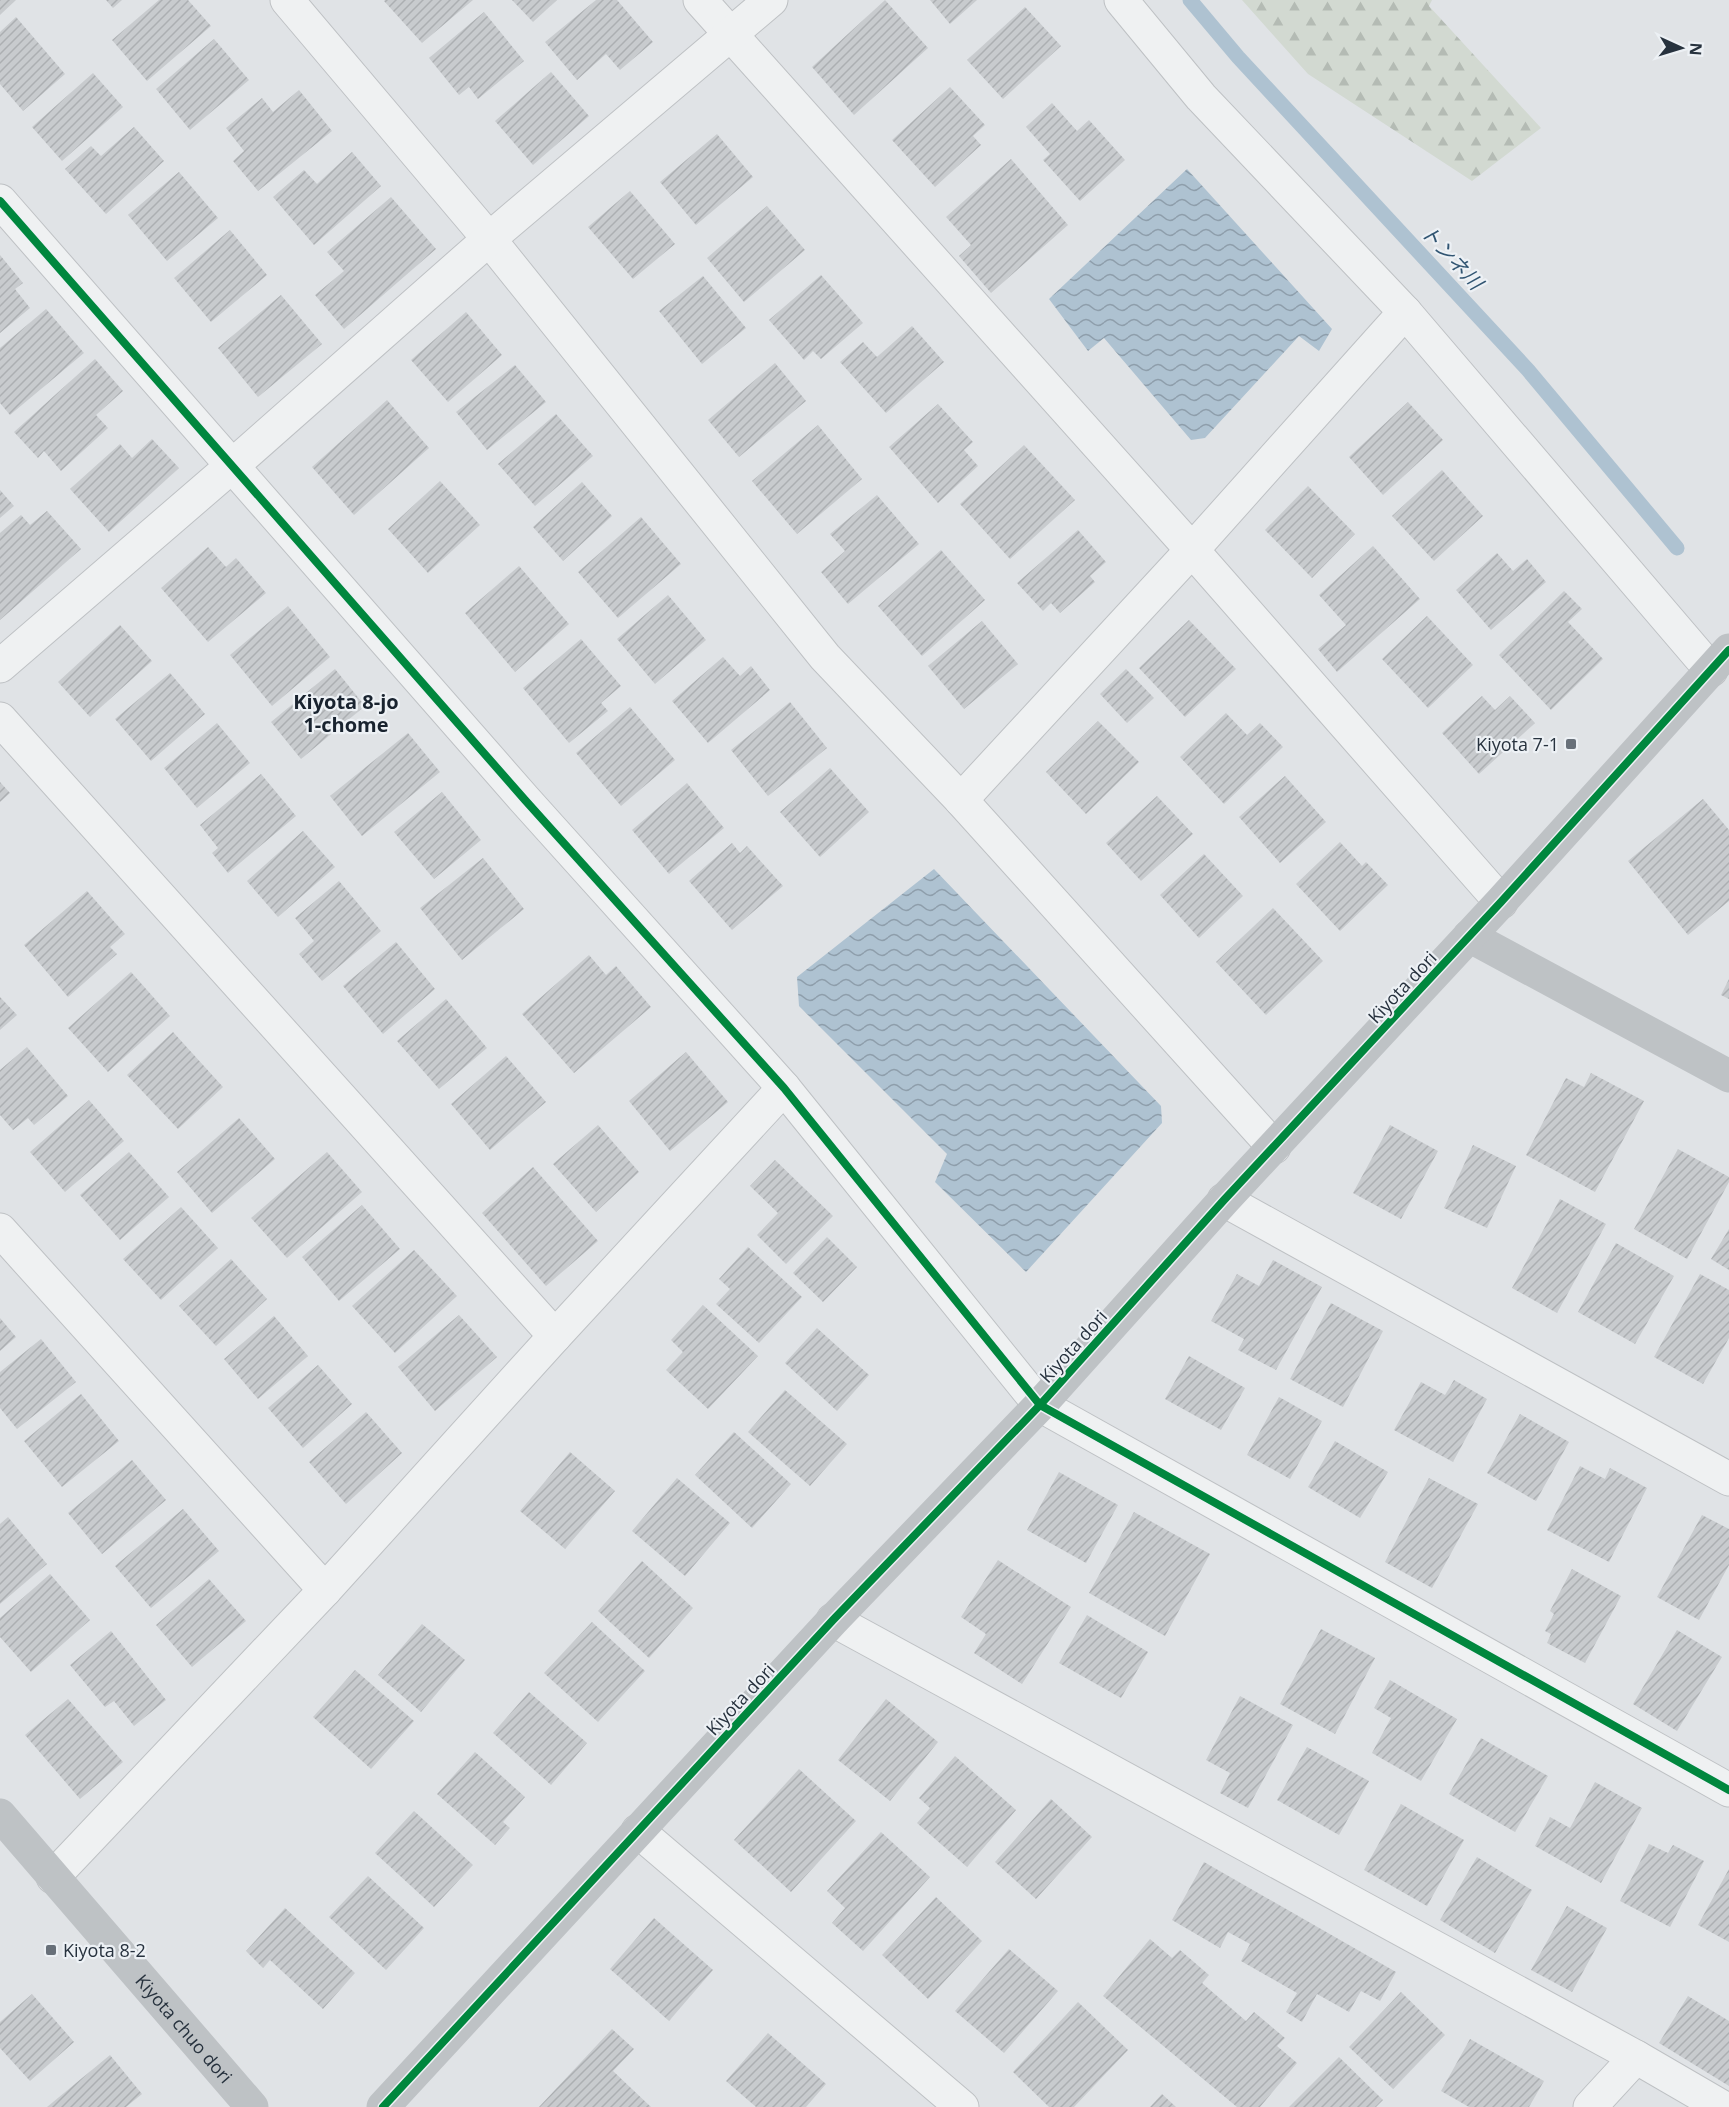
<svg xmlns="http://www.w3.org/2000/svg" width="1729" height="2107" font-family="'Open Sans','Noto Sans JP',sans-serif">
<defs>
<pattern id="forest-firs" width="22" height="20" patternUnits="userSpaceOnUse" patternTransform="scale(1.5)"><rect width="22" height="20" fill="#d2d9d1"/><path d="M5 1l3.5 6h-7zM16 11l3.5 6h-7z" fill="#b4bbb4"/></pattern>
<pattern id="water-waves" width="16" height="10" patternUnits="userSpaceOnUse" patternTransform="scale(1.5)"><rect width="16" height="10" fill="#aec2d1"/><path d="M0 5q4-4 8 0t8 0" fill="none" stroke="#8e9eab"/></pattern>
<pattern id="building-hatch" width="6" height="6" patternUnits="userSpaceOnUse" patternTransform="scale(1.5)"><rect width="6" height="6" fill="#c8cbce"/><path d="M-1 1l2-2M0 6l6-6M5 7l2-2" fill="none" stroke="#acafb2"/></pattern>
</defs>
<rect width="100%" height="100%" fill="#e0e3e6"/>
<polygon fill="url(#forest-firs)" points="1242,0 1432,0 1429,6 1541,128 1472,181 1308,74"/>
<g fill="url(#water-waves)">
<polygon points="1187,169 1332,329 1319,351 1299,336 1205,438 1191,440 1104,338 1088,351 1049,299"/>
<polygon points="934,869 1161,1106 1162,1123 1026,1272 935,1182 947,1154 799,1006 797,977"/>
</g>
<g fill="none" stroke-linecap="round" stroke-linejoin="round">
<polyline stroke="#aec2d1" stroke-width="15" points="1190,0 1238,57 1528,370 1677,548"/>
</g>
<g fill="url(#building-hatch)">
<polygon points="0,0 16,0 0,15"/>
<polygon points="106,0 122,0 113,8"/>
<polygon points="159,0 188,0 211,26 147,81 112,40"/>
<polygon points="385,0 473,0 422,43 384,1"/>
<polygon points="512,0 557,0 533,22"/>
<polygon points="596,0 617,0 653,42 620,70 606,54 577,80 545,42"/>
<polygon points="885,0 928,48 854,115 812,67"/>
<polygon points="930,0 977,0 950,24"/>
<polygon points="1025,7 1061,46 1003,99 967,60"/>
<polygon points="484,12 524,61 478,99 469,87 459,95 429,58"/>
<polygon points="16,17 65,74 23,111 0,84 0,32"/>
<polygon points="214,39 249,80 190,130 156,89"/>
<polygon points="551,72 589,116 533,165 495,121"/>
<polygon points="93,73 123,107 62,161 32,127"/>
<polygon points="950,87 985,125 973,136 981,145 935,187 892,140"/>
<polygon points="299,90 332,131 258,191 233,161 244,151 226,128 262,98 273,112"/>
<polygon points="1052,103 1077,131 1089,120 1125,160 1080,201 1043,160 1050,154 1026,127"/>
<polygon points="134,127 164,161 106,214 65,169 91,146 101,156"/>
<polygon points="717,134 753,177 696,225 660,182"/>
<polygon points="352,152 381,186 314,245 273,197 304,170 317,184"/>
<polygon points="1011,159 1068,225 991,293 959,256 971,245 946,217"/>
<polygon points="179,172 218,218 167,261 128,215"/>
<polygon points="630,191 675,244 633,279 588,227"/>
<polygon points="391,197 436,249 344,329 315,295 344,271 327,252"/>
<polygon points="767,206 805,250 744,302 707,258"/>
<polygon points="230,230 267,275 211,322 174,278"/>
<polygon points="0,255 23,283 15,289 30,308 0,333"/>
<polygon points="821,275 863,323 821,359 813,351 804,360 769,320"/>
<polygon points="703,276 746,328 702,364 659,311"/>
<polygon points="281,295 322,344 258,397 218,348"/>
<polygon points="46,309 84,353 10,415 0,403 0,348"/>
<polygon points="466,312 502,355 448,402 411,360"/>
<polygon points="912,326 944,362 886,413 840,362 863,342 877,357"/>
<polygon points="95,359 123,391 96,415 108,428 61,471 44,451 38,458 14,432"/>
<polygon points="775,363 806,401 739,457 708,420"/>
<polygon points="515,365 546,402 487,450 456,412"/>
<polygon points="387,400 429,448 354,515 312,467"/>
<polygon points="1408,402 1443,440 1383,495 1349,457"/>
<polygon points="938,404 973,442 964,450 978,466 938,503 889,447"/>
<polygon points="556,414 593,456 535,506 498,464"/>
<polygon points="818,425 862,479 797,534 752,481"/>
<polygon points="152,439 179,468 109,532 70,489 120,444 132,458"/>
<polygon points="1024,445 1075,500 1010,559 960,504"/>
<polygon points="1442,470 1483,516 1434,561 1392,516"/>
<polygon points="440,481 480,525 428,573 388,529"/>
<polygon points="582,482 612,516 563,561 533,527"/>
<polygon points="1308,486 1355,534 1312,578 1265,530"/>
<polygon points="0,490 14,506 0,518"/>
<polygon points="877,495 919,544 848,604 821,572 845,551 830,534"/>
<polygon points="47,511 81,549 0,620 0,533 21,515 30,525"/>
<polygon points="641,517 681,564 618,618 578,572"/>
<polygon points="1078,530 1106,562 1090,576 1095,582 1060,613 1051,603 1043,611 1017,583"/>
<polygon points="1373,546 1420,599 1337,672 1318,649 1346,625 1319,595"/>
<polygon points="208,547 226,567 236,558 266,593 208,642 161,588"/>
<polygon points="941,550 985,600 922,656 878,606"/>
<polygon points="1497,553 1513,571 1527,559 1546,582 1491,630 1456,590"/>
<polygon points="519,566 569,624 515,672 465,613"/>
<polygon points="1564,591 1582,609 1568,622 1603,659 1551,710 1499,655"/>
<polygon points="668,595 706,640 655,684 617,639"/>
<polygon points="288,606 330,657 272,706 230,655"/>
<polygon points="1427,616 1473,665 1428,708 1382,659"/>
<polygon points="1189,620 1236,669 1185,717 1139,668"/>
<polygon points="982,621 1018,664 964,709 928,666"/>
<polygon points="120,625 152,661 90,717 58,682"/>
<polygon points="581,639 621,686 601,703 608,711 569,743 523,688"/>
<polygon points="723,657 740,676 751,666 770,690 708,743 672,701"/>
<polygon points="335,669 365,706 301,759 271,722"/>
<polygon points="1126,669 1154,698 1127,723 1100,694"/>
<polygon points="170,673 205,714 151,761 115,719"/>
<polygon points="1482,696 1495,710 1510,696 1535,723 1479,774 1442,733"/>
<polygon points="790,702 827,748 768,796 731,750"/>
<polygon points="630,707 675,760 621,806 576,753"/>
<polygon points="1226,713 1247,735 1260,723 1283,747 1224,804 1180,757"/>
<polygon points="1098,721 1139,762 1086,814 1046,772"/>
<polygon points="217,723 250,763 197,808 164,768"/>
<polygon points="408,733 440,772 362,836 330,796"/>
<polygon points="830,768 869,812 820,857 780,812"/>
<polygon points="261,774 296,816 228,873 212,853 218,848 200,825"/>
<polygon points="1285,776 1326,822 1280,863 1239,817"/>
<polygon points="0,782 10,793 0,802"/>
<polygon points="687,783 724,828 669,874 632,830"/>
<polygon points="442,792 481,840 434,879 394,832"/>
<polygon points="1157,796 1193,834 1141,881 1106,843"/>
<polygon points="1703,799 1729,830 1729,901 1688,935 1628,861"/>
<polygon points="303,831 335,867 278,917 247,881"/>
<polygon points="1340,842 1362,866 1366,862 1388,885 1340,931 1296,884"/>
<polygon points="732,843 740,853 747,846 783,886 732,930 689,881"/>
<polygon points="1204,854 1243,896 1199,938 1160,895"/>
<polygon points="483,858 524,909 462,960 420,908"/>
<polygon points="339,881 381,931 322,981 299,954 314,941 295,918"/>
<polygon points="87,891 125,934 110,947 117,954 68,997 24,945"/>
<polygon points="1273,908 1323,961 1266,1015 1216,962"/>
<polygon points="396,942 435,989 383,1034 343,986"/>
<polygon points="589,955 606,975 616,966 651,1007 574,1073 522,1014"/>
<polygon points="131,972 170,1016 108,1072 68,1028"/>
<polygon points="1729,979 1729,999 1721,995"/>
<polygon points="0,997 17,1015 0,1030"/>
<polygon points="446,999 487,1048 439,1089 397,1041"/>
<polygon points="173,1032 223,1087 178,1129 127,1075"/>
<polygon points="27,1047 68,1096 34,1125 28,1118 13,1130 0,1115 0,1070"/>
<polygon points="686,1052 728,1102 670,1151 629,1101"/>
<polygon points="506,1056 546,1102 490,1150 451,1104"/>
<polygon points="1591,1073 1644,1101 1595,1192 1526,1155 1566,1078 1584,1087"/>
<polygon points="89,1100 124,1141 65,1192 30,1152"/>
<polygon points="239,1118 275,1159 212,1213 177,1172"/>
<polygon points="598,1125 639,1172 596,1212 553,1164"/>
<polygon points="1390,1125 1438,1151 1401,1219 1353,1193"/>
<polygon points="1473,1145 1516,1166 1487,1228 1444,1208"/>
<polygon points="1678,1149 1729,1177 1729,1182 1687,1259 1634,1229"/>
<polygon points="129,1152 169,1197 120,1240 80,1195"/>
<polygon points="327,1152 362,1192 287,1258 251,1218"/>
<polygon points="775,1160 833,1216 786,1264 757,1235 778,1213 750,1186"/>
<polygon points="533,1167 598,1241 546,1286 482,1213"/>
<polygon points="1560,1199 1606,1224 1557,1313 1512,1288"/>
<polygon points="362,1205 400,1249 339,1301 302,1257"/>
<polygon points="181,1207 218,1248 161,1300 123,1259"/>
<polygon points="1729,1229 1729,1270 1711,1259"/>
<polygon points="827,1237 857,1267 823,1302 793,1273"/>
<polygon points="1616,1243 1674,1276 1635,1344 1578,1312"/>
<polygon points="748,1247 802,1297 759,1343 716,1304 730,1289 719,1279"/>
<polygon points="414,1250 457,1296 395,1353 352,1306"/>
<polygon points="231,1259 267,1299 216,1346 179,1306"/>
<polygon points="1273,1260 1322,1287 1276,1370 1238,1350 1244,1339 1211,1321 1237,1274 1259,1286"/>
<polygon points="1700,1274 1729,1290 1729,1338 1703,1384 1654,1357"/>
<polygon points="1331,1303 1383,1331 1343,1407 1290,1379"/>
<polygon points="703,1305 758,1356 708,1409 666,1370 683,1352 671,1340"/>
<polygon points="459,1315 497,1357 435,1411 398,1367"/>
<polygon points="274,1316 308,1356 258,1399 224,1359"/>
<polygon points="0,1318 16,1337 0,1351"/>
<polygon points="817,1328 869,1375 837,1411 785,1363"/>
<polygon points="41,1339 76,1382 17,1429 0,1408 0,1372"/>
<polygon points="1189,1356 1245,1388 1221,1430 1165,1399"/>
<polygon points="318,1365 352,1404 303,1448 268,1408"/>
<polygon points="1454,1380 1487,1399 1453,1462 1394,1430 1421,1382 1445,1395"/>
<polygon points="785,1390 847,1444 810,1486 748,1432"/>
<polygon points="81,1394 119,1441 62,1487 24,1441"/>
<polygon points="1279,1397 1322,1421 1290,1479 1247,1455"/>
<polygon points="366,1412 402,1453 346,1504 309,1462"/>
<polygon points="1520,1414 1569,1442 1536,1501 1487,1473"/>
<polygon points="734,1432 791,1484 752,1528 695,1475"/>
<polygon points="1335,1441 1388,1472 1360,1518 1308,1487"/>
<polygon points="570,1452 615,1491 565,1549 520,1511"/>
<polygon points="132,1460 166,1500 102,1554 68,1513"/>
<polygon points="1580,1466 1605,1479 1610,1468 1647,1488 1609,1562 1547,1530"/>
<polygon points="1059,1472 1118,1505 1086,1563 1027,1530"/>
<polygon points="677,1478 730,1523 685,1576 632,1531"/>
<polygon points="1429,1478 1478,1504 1432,1588 1385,1562"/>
<polygon points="183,1509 219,1551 151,1608 115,1566"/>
<polygon points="1134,1512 1210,1554 1165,1636 1089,1593"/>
<polygon points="1702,1515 1729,1529 1729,1565 1699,1620 1657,1597"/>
<polygon points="8,1517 47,1564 0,1604 0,1524"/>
<polygon points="998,1560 1071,1607 1022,1684 974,1653 986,1634 961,1617"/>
<polygon points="642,1561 693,1608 649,1658 598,1611"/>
<polygon points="1572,1569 1621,1596 1585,1663 1547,1643 1551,1634 1545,1631 1554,1614 1550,1611"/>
<polygon points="50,1574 90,1620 31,1672 0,1637 0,1618"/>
<polygon points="209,1579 246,1621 192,1667 156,1625"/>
<polygon points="1087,1615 1148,1652 1121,1698 1059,1663"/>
<polygon points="592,1622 645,1671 598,1722 544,1673"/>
<polygon points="422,1624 465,1660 421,1712 378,1675"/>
<polygon points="1321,1629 1375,1658 1335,1734 1280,1704"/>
<polygon points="1677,1630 1722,1657 1677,1731 1633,1704"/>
<polygon points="111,1631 166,1700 134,1726 114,1701 105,1707 70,1665"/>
<polygon points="355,1670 414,1721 371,1769 313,1717"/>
<polygon points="1390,1680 1457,1719 1421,1781 1372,1753 1391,1718 1374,1708"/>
<polygon points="529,1692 587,1743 551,1785 493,1733"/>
<polygon points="1240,1696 1293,1725 1248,1808 1220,1793 1230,1773 1206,1760"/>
<polygon points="68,1699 123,1762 80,1799 25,1735"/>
<polygon points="886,1699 938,1742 890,1801 838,1760"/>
<polygon points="1481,1738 1548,1776 1515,1832 1449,1794"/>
<polygon points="1307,1747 1369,1781 1339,1835 1277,1800"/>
<polygon points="475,1752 525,1797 503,1822 510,1828 495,1845 437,1794"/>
<polygon points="955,1756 1016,1810 967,1867 917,1823 930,1808 919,1798"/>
<polygon points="799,1769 856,1821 791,1892 734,1840"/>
<polygon points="1595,1782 1642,1808 1601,1883 1535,1846 1550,1817 1570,1828"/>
<polygon points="1051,1799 1092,1837 1036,1899 995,1862"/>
<polygon points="1401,1804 1464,1840 1427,1906 1364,1870"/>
<polygon points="414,1811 473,1865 434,1907 375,1853"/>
<polygon points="881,1832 930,1877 863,1951 832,1923 845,1908 827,1891"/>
<polygon points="1649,1844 1668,1853 1673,1845 1704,1861 1670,1927 1620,1901"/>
<polygon points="1477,1857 1532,1890 1495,1953 1440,1920"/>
<polygon points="1204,1862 1396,1972 1380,2001 1361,1991 1349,2012 1317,1994 1302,2022 1286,2012 1297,1993 1241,1961 1250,1944 1228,1932 1220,1948 1172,1920"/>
<polygon points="1729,1869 1729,1942 1698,1925"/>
<polygon points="368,1876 424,1928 386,1970 329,1917"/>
<polygon points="936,1897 982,1941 928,1999 882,1955"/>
<polygon points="1567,1906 1607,1928 1572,1992 1531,1970"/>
<polygon points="285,1908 355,1973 323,2009 270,1960 263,1968 246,1951"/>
<polygon points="654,1918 713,1970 669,2021 610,1969"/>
<polygon points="1150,1939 1172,1958 1180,1950 1209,1975 1202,1983 1246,2021 1254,2012 1285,2038 1277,2046 1297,2063 1260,2107 1237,2107 1103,1996"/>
<polygon points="1009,1949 1058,1991 1004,2053 955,2011"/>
<polygon points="1401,1992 1445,2035 1393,2089 1349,2047"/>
<polygon points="32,1994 74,2042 30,2081 0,2048 0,2022"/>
<polygon points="1688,1996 1729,2021 1729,2086 1659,2043"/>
<polygon points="1078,2002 1128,2050 1074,2107 1049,2107 1013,2072"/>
<polygon points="612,2029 634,2049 613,2071 651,2107 539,2107"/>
<polygon points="768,2033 826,2084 806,2107 756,2107 726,2081"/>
<polygon points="1470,2039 1544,2081 1529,2107 1469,2107 1441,2091"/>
<polygon points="110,2055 142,2094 126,2107 47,2107"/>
<polygon points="1339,2057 1383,2100 1376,2107 1289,2107"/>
<polygon points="1162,2094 1176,2107 1150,2107"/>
</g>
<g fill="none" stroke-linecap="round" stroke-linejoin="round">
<defs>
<g id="street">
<polyline points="287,0 489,239 825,657 961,800 1274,1147"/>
<polyline points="700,0 1192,550 1501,902"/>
<polyline points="1121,0 1201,97 1405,312 1711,670"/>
<polyline points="0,201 525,800 784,1088 1040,1405 1729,1790"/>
<polyline points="0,666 232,466 489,239 771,0"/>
<polyline points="0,719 555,1336"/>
<polyline points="961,800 1192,550 1405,312"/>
<polyline points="1224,1200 1729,1479"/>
<polyline points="0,1230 325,1590"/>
<polyline points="833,1620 1636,2057 1722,2107"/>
<polyline points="638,1831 962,2107"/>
<polyline points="53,1877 325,1590 555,1336 784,1088"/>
<polyline points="1590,2107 1636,2057"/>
</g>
</defs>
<use href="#street" stroke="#bec1c4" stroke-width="35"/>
<use href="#street" stroke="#eff1f2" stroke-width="33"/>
<g stroke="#bec2c5" stroke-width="33">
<polyline points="1469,936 1729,1076"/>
<path id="s1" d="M0 1815 252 2107"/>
<polyline points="383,2107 833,1620 1040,1405 1224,1200 1501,902 1729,650"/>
</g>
<defs>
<g id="cycleway">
<polyline points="0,201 525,800 784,1088 1040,1405 1729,1790"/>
<polyline points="383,2107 833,1620 1040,1405 1224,1200 1501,902 1729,650"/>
</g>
</defs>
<use href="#cycleway" stroke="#edf1f5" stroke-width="11"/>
<use href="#cycleway" stroke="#00873e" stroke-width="8"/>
</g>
<g fill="#687079" stroke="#edf1f5" stroke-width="2">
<rect x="1565" y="738" width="12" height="12" rx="3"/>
<rect x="45" y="1944" width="12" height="12" rx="3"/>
</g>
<g text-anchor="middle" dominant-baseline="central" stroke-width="4.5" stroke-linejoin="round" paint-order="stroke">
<g font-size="18" fill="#27323e" stroke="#edf1f5" text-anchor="end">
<text x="1559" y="744">Kiyota 7-1</text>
<text x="63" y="1950" text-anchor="start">Kiyota 8-2</text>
</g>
<g font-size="18" fill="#27323e" stroke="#edf1f5">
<text transform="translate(1402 987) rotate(-47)">Kiyota dori</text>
<text transform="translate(1073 1346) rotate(-48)">Kiyota dori</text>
<text transform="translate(740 1699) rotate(-47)">Kiyota dori</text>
<text stroke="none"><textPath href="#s1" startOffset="282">Kiyota chuo dori</textPath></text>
</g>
<g font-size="20" font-style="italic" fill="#315572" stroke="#edf1f5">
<text transform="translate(1452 257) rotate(47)">トンネ川</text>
</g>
<g font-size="20" font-weight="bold" fill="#19232f" stroke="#edf1f5">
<text x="346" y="701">Kiyota 8-jo<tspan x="346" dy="23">1-chome</tspan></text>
</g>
</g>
<g transform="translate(1681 48) rotate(94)" stroke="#edf1f5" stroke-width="4.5" paint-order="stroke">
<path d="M0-4.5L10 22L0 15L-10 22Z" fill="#27323e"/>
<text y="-9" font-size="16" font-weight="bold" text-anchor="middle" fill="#27323e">N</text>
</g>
</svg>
